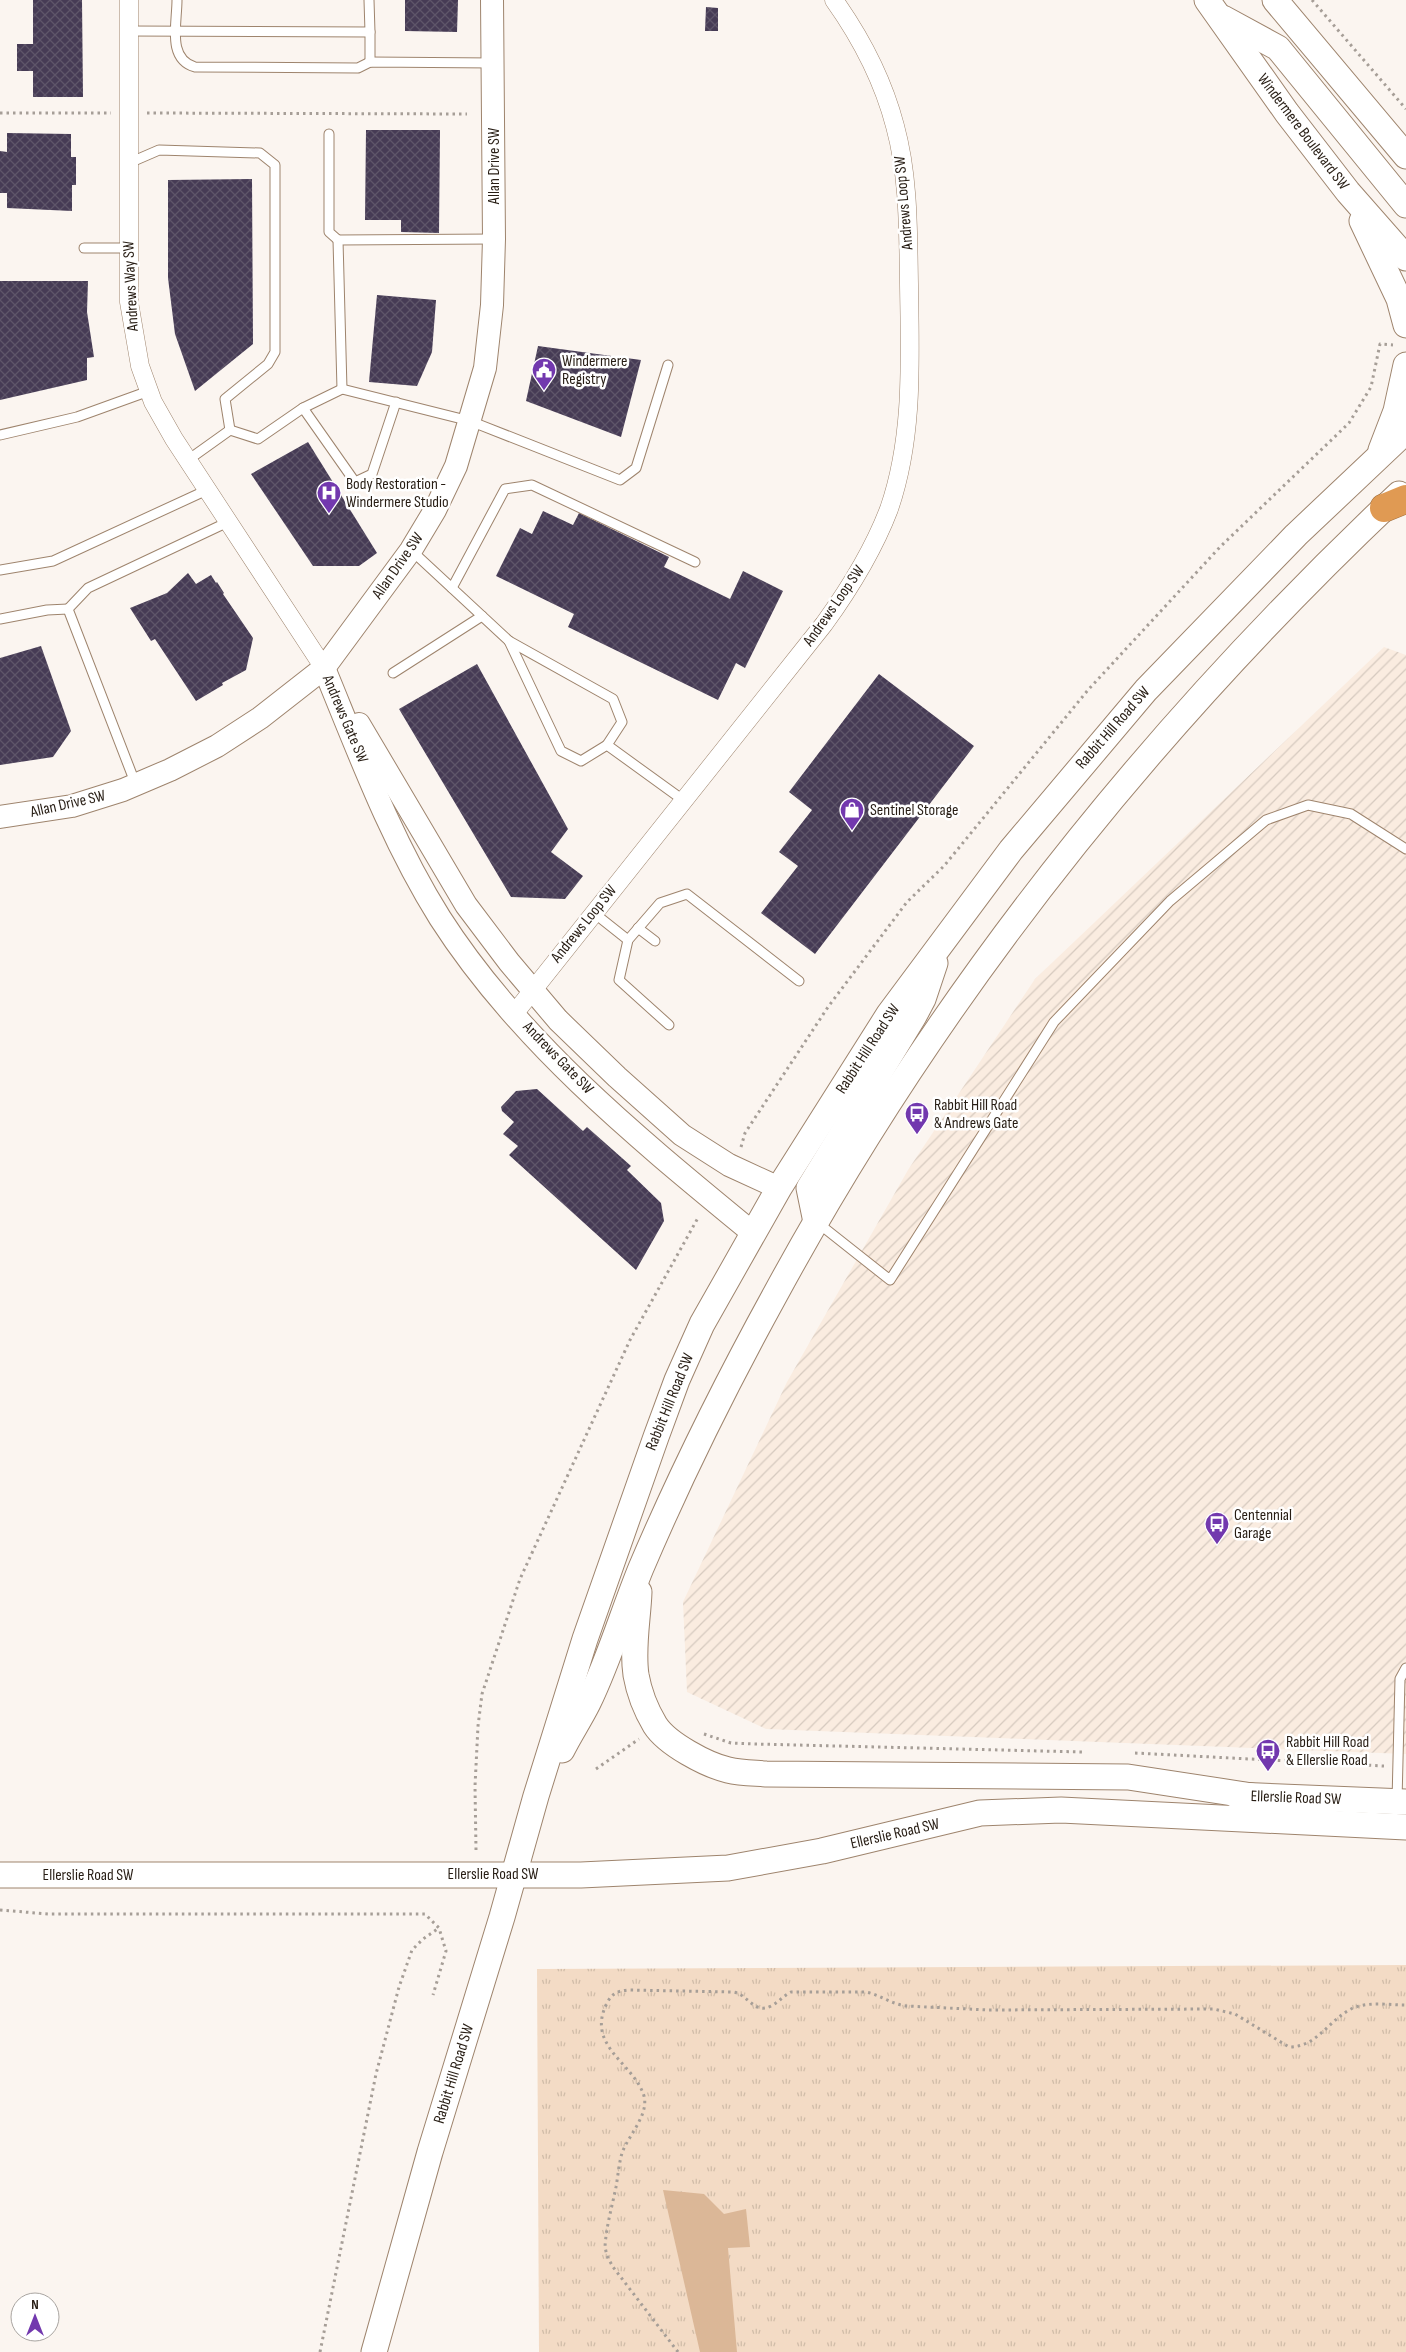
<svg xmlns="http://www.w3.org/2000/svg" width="1406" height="2352" font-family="'Sofia Sans Condensed',sans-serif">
<defs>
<pattern id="industrial-furrows" width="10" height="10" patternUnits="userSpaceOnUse" patternTransform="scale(1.25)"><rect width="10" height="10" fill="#faece0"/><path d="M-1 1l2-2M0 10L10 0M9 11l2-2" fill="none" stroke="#d6cabf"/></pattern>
<pattern id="grass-tufts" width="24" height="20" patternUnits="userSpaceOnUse" patternTransform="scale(1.25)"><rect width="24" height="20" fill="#f3dbc5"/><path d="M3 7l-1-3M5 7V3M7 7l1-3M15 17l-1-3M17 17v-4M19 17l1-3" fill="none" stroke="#d0bca8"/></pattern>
<pattern id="building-cross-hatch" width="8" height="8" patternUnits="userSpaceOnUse" patternTransform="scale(1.25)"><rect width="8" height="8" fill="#463b55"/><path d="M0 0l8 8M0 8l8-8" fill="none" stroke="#5e5569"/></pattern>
</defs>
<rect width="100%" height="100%" fill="#fbf5f0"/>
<polygon fill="url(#industrial-furrows)" points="1384,647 1406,655 1406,1754 766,1729 687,1692 683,1602 787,1382 908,1170 1035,979"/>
<polygon fill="url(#grass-tufts)" points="1406,1965 1406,2352 539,2352 537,1969"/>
<polygon fill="#dbb797" points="663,2190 704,2194 724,2214 746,2209 750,2247 728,2248 737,2352 700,2352"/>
<g fill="url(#building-cross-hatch)">
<polygon points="33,0 82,0 83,97 33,97 33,71 17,71 17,44 33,44"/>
<polygon points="405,0 458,0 457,32 405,31"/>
<polygon points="706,7 718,8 718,31 705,31"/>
<polygon points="366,130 440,130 439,233 401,232 401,220 365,220"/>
<polygon points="7,133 71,134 71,157 76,157 76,185 72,185 72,211 7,208 7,193 0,193 0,151 7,152"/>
<polygon points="252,179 253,344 195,391 175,334 168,278 168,180"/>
<polygon points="0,281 88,281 87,312 94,357 87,358 87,380 0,400"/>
<polygon points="377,295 436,300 432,352 417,386 369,382"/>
<polygon points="538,346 641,360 621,437 526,401"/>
<polygon points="308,442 377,553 359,566 313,566 251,474"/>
<polygon points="543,511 573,525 579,513 669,557 664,567 730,599 743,571 783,591 745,668 736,663 718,700 568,627 574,614 496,576 520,528 532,534"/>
<polygon points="188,573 196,584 211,575 216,583 217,582 224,593 223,594 253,638 246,670 222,683 223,685 196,701 155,639 151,641 130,608 167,593"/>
<polygon points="41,646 71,731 53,757 0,765 0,658"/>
<polygon points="477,664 568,829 551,852 583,876 565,899 511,897 399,709"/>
<polygon points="879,674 974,746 815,954 761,913 798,866 779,852 812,810 789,792"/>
<polygon points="537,1089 583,1131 587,1127 631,1166 627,1170 661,1203 664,1221 636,1270 509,1155 518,1146 503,1134 514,1122 502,1111 501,1107 516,1091"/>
</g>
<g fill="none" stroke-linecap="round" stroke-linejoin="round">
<defs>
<g id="service">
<path d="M177 0C177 24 167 59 195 67L358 68 370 62 493 63"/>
<polyline points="129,31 370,32 369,0"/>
<polyline points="370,32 370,62"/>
<polyline points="329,134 329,232 338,240"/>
<polyline points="129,163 159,150 260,153 275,165 275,352 268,364 225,399 230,430"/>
<polyline points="84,248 129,248"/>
<polyline points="342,389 338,240 494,239"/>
<polyline points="303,408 355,482 372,474 396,402"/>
<polyline points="0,435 77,417 149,391"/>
<polyline points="188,460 230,430 258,439 303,408 342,389 470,421 620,480 636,468 668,365"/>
<polyline points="412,551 509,641 613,699 622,722 607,745 683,800"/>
<polyline points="0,570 53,561 207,490"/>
<polyline points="452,588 505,489 532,485 695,562"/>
<polyline points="0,619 47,610 68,609"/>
<polyline points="509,641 561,751 581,761 607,745"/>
<polyline points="393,673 482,616"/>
<polyline points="136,785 68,609 88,588 228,522"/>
<polyline points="594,913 628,940"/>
<polyline points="638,928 655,941"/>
<polyline points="669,1025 619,980 628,940 660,903 687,894 799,981"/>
<polyline points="818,1223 890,1280 1054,1022 1170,901 1266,820 1308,805 1351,814 1406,849"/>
<polyline points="1397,1801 1400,1679 1406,1668"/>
</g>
<g id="minor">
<polyline points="129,0 129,302 140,366 153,402 174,439 324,668"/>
<path d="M514 1014 824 624C850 588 873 551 889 509 914 437 910 359 909 284 908 231 909 177 895 126 883 80 861 38 834 0"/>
</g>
<g id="tertiary">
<path d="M324 668C359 753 391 840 440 918 520 1043 640 1140 753 1233"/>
<polyline points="359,724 466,905 509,962 558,1020 617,1077 682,1135 729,1165 779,1188"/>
<polyline points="0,817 72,806 123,790 170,770 217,746 260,718 324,668 411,550 435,510 456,466 485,368 492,305 494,239 492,0"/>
</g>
<g id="secondary">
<polyline points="1207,0 1287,113 1348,192 1406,258"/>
<polyline points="1275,0 1406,156"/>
<polyline points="1223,18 1278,48 1406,205"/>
<polyline points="1362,221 1399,299 1406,325"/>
<polyline points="1381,450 1396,411 1406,365"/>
<polyline points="816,1222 809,1188 914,1016 923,999 935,963"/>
<path d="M639 1592C638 1619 632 1648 636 1675 639 1692 646 1710 655 1725 667 1744 707 1765 728 1770 741 1773 754 1773 766 1774L1128 1777 1252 1796"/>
<path d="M562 1750C570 1734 580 1719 588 1703 609 1660 623 1612 641 1568 681 1474 727 1382 776 1293 939 993 1151 728 1399 494"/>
<polyline points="1236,1795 1406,1802"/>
<polyline points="0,1875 581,1875 728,1868 822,1851 980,1813 1061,1810 1406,1827"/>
<polyline points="374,2352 430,2152 502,1917 536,1796 585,1639 656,1437 677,1380 702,1324 779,1188 889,1014 1011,850 1146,690 1296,535 1406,431"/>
</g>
<polyline id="motorway" points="1384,508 1406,499"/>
</defs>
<use href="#service" stroke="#9e846d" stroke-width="11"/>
<use href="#minor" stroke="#9e846d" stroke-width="19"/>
<use href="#tertiary" stroke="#9e846d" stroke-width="24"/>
<use href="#secondary" stroke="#9e846d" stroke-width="27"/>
<use href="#motorway" stroke="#9f6e3d" stroke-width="29"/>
<g stroke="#a69e97" stroke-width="3" stroke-dasharray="2.5 4" stroke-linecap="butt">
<polyline points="1312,0 1406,109"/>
<polyline points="0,113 111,113"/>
<polyline points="147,113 467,114"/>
<polyline points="741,1147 745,1133 828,1007 907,902 944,866 1088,690 1220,547 1349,423 1371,387 1380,344 1393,345"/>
<polyline points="704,1734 731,1743 755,1744 1082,1752"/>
<polyline points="1135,1753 1384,1766"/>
<polyline points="596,1769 639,1739"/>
<polyline points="476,1850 475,1786 478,1726 482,1694 520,1579 630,1340 699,1216"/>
<polyline points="0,1910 48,1914 425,1914 439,1928 446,1951 433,1995"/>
<polyline points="320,2352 376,2074 399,1987 412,1950 423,1939 439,1928"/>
<path d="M678 2352 613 2267 607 2256 605 2247C606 2227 612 2207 616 2187 618 2176 619 2163 622 2153 628 2136 649 2115 644 2096 634 2063 585 2046 607 2003 612 1993 618 1991 628 1990L733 1992C748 1994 754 2015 771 2006 779 2002 783 1996 791 1992H865C879 1994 891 2004 906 2006L989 2010 1214 2009 1235 2014 1289 2047C1317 2047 1328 2021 1351 2009 1368 2001 1388 2005 1406 2005"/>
</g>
<use href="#service" stroke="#fff" stroke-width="9"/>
<use href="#minor" stroke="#fff" stroke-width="18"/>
<use href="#tertiary" stroke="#fff" stroke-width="22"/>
<use href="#secondary" stroke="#fff" stroke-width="25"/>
<use href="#motorway" stroke="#e09a53" stroke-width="28"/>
</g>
<defs>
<symbol id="civic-pin" viewBox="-11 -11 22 30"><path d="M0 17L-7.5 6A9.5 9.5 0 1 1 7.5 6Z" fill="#7238ae" stroke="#fff"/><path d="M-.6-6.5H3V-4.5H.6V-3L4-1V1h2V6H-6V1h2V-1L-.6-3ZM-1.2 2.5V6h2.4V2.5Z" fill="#fff"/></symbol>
<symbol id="hospital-pin" viewBox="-11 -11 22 30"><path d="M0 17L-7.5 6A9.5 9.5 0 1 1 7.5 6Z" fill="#7238ae" stroke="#fff"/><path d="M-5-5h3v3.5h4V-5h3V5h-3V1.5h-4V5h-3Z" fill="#fff"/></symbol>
<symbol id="shop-pin" viewBox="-11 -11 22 30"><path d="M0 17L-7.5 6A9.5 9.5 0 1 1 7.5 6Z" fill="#7238ae" stroke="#fff"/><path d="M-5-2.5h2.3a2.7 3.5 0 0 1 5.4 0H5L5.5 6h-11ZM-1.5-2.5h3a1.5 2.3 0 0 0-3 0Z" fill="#fff"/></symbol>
<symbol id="bus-pin" viewBox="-11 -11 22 30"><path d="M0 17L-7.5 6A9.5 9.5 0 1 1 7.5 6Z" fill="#7238ae" stroke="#fff"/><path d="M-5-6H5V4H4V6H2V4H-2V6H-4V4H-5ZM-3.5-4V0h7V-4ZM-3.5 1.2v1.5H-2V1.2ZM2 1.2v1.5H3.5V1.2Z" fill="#fff"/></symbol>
</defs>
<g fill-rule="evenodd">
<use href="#civic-pin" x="530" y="356" width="28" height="38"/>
<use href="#hospital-pin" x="315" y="479" width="28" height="38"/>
<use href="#shop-pin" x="838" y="796" width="28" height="38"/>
<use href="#bus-pin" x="903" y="1100" width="28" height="38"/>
<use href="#bus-pin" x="1203" y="1510" width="28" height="38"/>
<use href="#bus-pin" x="1254" y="1737" width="28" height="38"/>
</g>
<g text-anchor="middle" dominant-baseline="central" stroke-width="5" stroke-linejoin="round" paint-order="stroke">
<g font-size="16" fill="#271d14" stroke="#fff">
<text transform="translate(1303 132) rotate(53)">Windermere Boulevard SW</text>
<text transform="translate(494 166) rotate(-90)">Allan Drive SW</text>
<text transform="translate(904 203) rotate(-95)">Andrews Loop SW</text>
<text transform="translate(131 286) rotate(-93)">Andrews Way SW</text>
<text transform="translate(398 566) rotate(-55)">Allan Drive SW</text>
<text transform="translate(834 606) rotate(-55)">Andrews Loop SW</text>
<text transform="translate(345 719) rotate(67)">Andrews Gate SW</text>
<text transform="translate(1113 728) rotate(-49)">Rabbit Hill Road SW</text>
<text transform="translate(68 804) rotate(-13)">Allan Drive SW</text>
<text transform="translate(584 924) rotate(-51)">Andrews Loop SW</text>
<text transform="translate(868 1049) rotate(-57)">Rabbit Hill Road SW</text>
<text transform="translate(558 1058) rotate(46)">Andrews Gate SW</text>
<text transform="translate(670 1402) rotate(-68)">Rabbit Hill Road SW</text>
<text transform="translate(1296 1798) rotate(2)">Ellerslie Road SW</text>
<text transform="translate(895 1834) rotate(-13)">Ellerslie Road SW</text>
<text x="493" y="1874">Ellerslie Road SW</text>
<text x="88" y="1875">Ellerslie Road SW</text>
<text transform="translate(454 2074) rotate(-73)">Rabbit Hill Road SW</text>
</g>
<g font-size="16" fill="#271d14" stroke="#fff" text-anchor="start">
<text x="562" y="361">Windermere<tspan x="562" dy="18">Registry</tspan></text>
<text x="346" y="484">Body Restoration -<tspan x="346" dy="18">Windermere Studio</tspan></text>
<text x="870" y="810">Sentinel Storage</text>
<text x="934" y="1105">Rabbit Hill Road<tspan x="934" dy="18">&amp; Andrews Gate</tspan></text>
<text x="1234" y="1515">Centennial<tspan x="1234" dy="18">Garage</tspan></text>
<text x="1286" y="1742">Rabbit Hill Road<tspan x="1286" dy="18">&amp; Ellerslie Road</tspan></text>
</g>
</g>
<g transform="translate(35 2317)"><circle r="24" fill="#ffffff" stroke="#a9a5a1"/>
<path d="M0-4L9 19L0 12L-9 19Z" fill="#7238ae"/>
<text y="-8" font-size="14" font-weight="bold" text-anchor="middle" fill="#271d14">N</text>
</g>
</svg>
